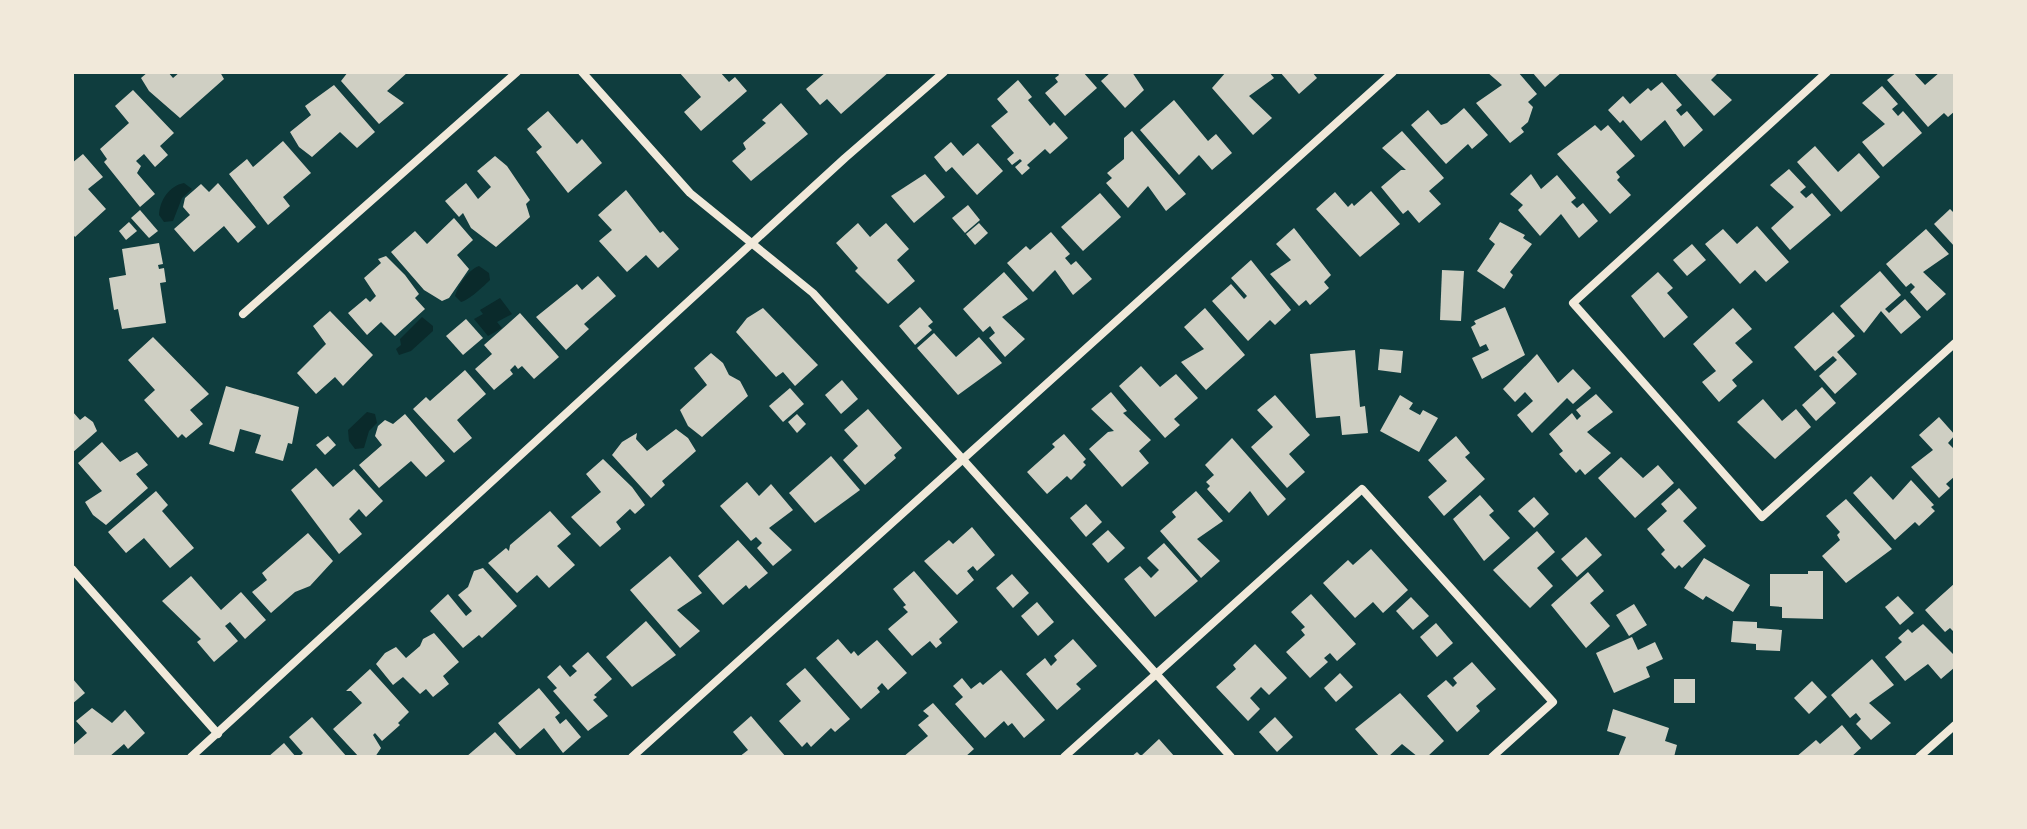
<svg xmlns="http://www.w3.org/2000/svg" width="2027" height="829" font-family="'Source Sans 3',sans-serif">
<rect width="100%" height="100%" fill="#0f3d3e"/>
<g fill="#0a2a2b">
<path d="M184 183 192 189 182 198 173 221 164 222 159 215C160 200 169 186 184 183Z"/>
<path d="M479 266 489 273 490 280C484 286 469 300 461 302L455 296C458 285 469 269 479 266Z"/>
<polygon points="500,298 512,314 497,322 502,328 488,336 474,319 483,314 480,310"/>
<polygon points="422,317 433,326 433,331 411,351 399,355 396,349 401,345 400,339"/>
<polygon points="367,412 375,414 377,423 369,431 364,448 355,449 349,441 348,430"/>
</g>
<g fill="#cfcfc3">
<polygon points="148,72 168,72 173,78 180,72 220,72 224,79 180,118 149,91 141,78"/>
<polygon points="348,72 408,72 387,91 404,103 379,124 341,81"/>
<polygon points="679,72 720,72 729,82 735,77 747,91 701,131 684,112 701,97"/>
<polygon points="826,72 889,72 841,114 827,99 820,105 806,89"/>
<polygon points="1057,72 1083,72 1097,88 1065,116 1045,93 1058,82 1055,78 1059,75"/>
<polygon points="1111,72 1132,72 1144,90 1125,108 1101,81"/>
<polygon points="1226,72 1269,72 1274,78 1249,96 1272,118 1253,135 1212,88"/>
<polygon points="1280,72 1312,72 1317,78 1299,94"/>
<polygon points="1487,72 1518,72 1537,94 1528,102 1533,107 1528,122 1521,128 1524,132 1510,143 1476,103 1502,85"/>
<polygon points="1532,72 1562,72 1545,87"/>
<polygon points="1674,72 1719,72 1711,80 1732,100 1714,116"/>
<polygon points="1897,72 1913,72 1925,85 1940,72 1951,72 1955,76 1955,111 1948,117 1944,113 1928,127 1887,80"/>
<polygon points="1018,80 1032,97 1028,100 1050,126 1054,122 1068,138 1050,154 1045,149 1027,165 1030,168 1022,175 1015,167 1022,161 1020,159 1012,165 1007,159 1014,153 991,126 1008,112 997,99"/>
<polygon points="1662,82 1682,105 1676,110 1681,116 1687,111 1703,130 1684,147 1665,120 1641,141 1623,120 1620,123 1608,110 1623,96 1630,104 1648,88 1651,91"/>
<polygon points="334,85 375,132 357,148 340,132 312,157 299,147 290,132 311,115 305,106"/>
<polygon points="1882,86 1898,104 1892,109 1898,116 1903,111 1922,133 1883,167 1862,142 1885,124 1862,103"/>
<polygon points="133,90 174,133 160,146 168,155 155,167 144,154 136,161 141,166 137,173 155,194 140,207 104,162 107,159 100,149 129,123 115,106"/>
<polygon points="1174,100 1208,141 1216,134 1232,153 1212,170 1199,155 1179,175 1140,130"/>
<polygon points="781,103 808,134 751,181 732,161 746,149 743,143 766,123 762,120"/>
<polygon points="1464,108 1488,135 1472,149 1468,144 1446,164 1411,125 1428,110 1441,125 1447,123"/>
<polygon points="548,111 577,144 582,139 602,163 568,193 536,152 542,147 527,129"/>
<polygon points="1595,125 1601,131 1608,125 1635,156 1616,172 1620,177 1617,180 1631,195 1610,214 1557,154"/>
<polygon points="1132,131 1186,194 1166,211 1148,186 1128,208 1106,183 1112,178 1107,173 1124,159 1124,138"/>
<polygon points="1402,131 1444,178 1429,191 1441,204 1419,223 1408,210 1403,214 1381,187 1401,170 1406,170 1382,148"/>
<polygon points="283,141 311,173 283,197 290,206 268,225 229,174 247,159 253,167"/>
<polygon points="951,142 963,156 978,143 1003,171 977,195 952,167 946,172 934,157"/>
<polygon points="1815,146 1838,172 1859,153 1880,177 1841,212 1797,162"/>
<polygon points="83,154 103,177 88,189 106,209 75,237 72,233 72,163"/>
<polygon points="495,156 507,166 530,200 526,204 530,217 496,247 471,228 463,213 459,217 445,201 466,183 478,199 491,187 477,171"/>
<polygon points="1789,169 1806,187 1800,192 1806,198 1812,193 1831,215 1790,250 1771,228 1794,207 1770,185"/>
<polygon points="925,174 945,197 914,223 891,196"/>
<polygon points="1531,174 1541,189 1557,175 1576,198 1571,202 1577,208 1583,203 1598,221 1579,238 1561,214 1540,236 1518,210 1523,205 1510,194"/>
<polygon points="218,183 256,227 238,243 224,226 194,252 174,229 190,215 183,207 185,198 201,184 209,192"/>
<polygon points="626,190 660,233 663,231 679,249 658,268 646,255 627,272 599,241 612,230 598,215"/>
<polygon points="1371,191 1400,224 1360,257 1316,209 1335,192 1348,207 1352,203 1354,206"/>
<polygon points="1100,193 1121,217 1083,251 1061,227"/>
<polygon points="968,205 980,220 965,233 952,218"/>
<polygon points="1950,209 1955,214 1955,247 1934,224"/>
<polygon points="140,210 158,231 149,238 131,218"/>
<polygon points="454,218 473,240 457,255 469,269 449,298 442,301 424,290 391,252 415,231 427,244"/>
<polygon points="129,222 137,231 126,240 119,231"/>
<polygon points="1500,222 1525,235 1523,238 1532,244 1510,272 1513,275 1504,289 1477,271 1495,244 1489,239"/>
<polygon points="858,223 870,237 886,223 909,249 897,260 915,281 888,304 855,271 858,268 836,243"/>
<polygon points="979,223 988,233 975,245 966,234"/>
<polygon points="1757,226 1789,262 1766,282 1755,270 1740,284 1705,244 1723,229 1737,244"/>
<polygon points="1294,228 1331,275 1324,282 1329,288 1310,305 1306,300 1299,306 1270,274 1291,260 1276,244"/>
<polygon points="1926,229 1949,254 1923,272 1946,294 1927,311 1910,292 1915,287 1911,283 1906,287 1886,264"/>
<polygon points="1051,232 1070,254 1065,258 1071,265 1076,261 1092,279 1073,295 1055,270 1033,292 1007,263 1026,246 1030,250"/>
<polygon points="159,243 163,264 158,265 159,269 164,268 166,282 160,283 166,323 122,329 118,309 114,310 109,278 126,275 122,249"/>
<polygon points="1692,244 1706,260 1687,276 1673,260"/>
<polygon points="386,256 405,275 419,294 415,298 425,309 395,336 381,322 367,335 348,313 366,298 370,302 376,296 364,278 381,263 378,259"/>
<polygon points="1251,260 1291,310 1275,325 1270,320 1248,341 1212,301 1231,284 1244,299 1247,296 1231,278"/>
<polygon points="1442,270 1464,271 1461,321 1440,320"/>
<polygon points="1880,271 1901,295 1885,309 1889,313 1905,299 1921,317 1901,334 1881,311 1864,333 1840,306"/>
<polygon points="1004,272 1028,299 1002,317 1025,339 1005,357 989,338 995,333 990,326 983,332 963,309"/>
<polygon points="1658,272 1673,288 1667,293 1688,317 1664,338 1631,296"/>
<polygon points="598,276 616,296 584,324 589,329 566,350 536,317 577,284 582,290"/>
<polygon points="920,307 933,322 928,326 932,330 915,345 899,326"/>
<polygon points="1505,307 1525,355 1482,379 1472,358 1489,350 1486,344 1480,347 1471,327 1476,324 1474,321"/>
<polygon points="763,308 818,365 795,386 783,372 776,377 736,332 747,318"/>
<polygon points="1205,308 1245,355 1206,390 1181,362 1204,349 1184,327"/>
<polygon points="1733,308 1752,329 1735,343 1753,362 1732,380 1737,386 1719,402 1702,382 1716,371 1693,344"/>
<polygon points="330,311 373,355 343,386 335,377 316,394 297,373 326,344 313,326"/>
<polygon points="1833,312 1855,336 1837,352 1857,374 1835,394 1819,376 1837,360 1833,356 1815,371 1794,347"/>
<polygon points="520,313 559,357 534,379 522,366 518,369 515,365 510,370 513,374 494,390 475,369 492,354 484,345"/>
<polygon points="466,319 483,338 463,355 446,336"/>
<polygon points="934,333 956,357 979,337 1002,363 958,395 917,348"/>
<polygon points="153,337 209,394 190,410 203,424 186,438 182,434 178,438 144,400 155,390 128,360"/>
<polygon points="1380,349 1403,351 1401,373 1378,370"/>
<polygon points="1355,350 1360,407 1365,406 1368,433 1342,435 1340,416 1316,418 1310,354"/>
<polygon points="711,353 723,363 729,375 740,381 748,396 702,437 688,426 680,410 707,385 694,368"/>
<polygon points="1537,354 1558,383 1573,369 1591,388 1573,404 1567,398 1532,433 1517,415 1533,401 1525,392 1515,402 1503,389"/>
<polygon points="1141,366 1160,387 1176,374 1198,398 1174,419 1180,425 1165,438 1119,386"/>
<polygon points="465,370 486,394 457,420 472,438 454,453 413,409 426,397 430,401"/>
<polygon points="842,380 858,399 841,414 825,395"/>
<polygon points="226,386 299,407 292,444 288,443 283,461 255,453 261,435 240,429 234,452 209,444"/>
<polygon points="1822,387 1836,403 1816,421 1802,405"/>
<polygon points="790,388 804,404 783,422 769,406"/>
<polygon points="1111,392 1127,411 1123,413 1151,440 1139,451 1149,463 1122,487 1089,449 1108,432 1114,431 1091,409"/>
<polygon points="1596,394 1613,412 1587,432 1611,453 1585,475 1580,469 1576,473 1559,454 1563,451 1549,434 1572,413 1577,420 1581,416 1576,410"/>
<polygon points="1275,395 1310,435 1289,454 1305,472 1287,488 1251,447 1273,427 1257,410"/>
<polygon points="1400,395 1413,403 1409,409 1420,415 1423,410 1438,418 1419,452 1380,431"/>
<polygon points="1763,399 1782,421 1796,409 1811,427 1775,459 1737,422"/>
<polygon points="868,409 902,448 894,455 896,458 865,485 843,460 858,446 844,430"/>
<polygon points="72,411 80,420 85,416 93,422 97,431 72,453"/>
<polygon points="405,414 445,461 426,477 411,461 379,488 359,465 382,445 375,436 378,426 385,420 393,424"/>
<polygon points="797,414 806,424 797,433 788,422"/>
<polygon points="1939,417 1955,435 1948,443 1955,450 1955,476 1946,484 1950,488 1939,498 1911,467 1933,450 1919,435"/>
<polygon points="676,429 688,438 696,451 662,481 665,485 651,498 612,455 622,442 637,433 636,439 647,451"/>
<polygon points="1064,434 1086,459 1083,462 1086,465 1071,480 1067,476 1047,494 1027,472 1055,447 1052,444"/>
<polygon points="328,436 336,445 325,455 316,445"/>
<polygon points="1456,436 1470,453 1465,457 1485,479 1444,516 1428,497 1447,481 1428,460"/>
<polygon points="1232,438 1286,499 1268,516 1250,491 1229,513 1207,489 1210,486 1206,482 1214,475 1205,465"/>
<polygon points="102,442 120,462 137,452 148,465 136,474 148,488 106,525 93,515 85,502 102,491 78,463"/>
<polygon points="831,456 860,490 815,523 789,493"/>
<polygon points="1621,457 1643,478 1658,465 1674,483 1635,518 1598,478"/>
<polygon points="603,459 632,487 645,505 635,514 630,509 616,522 621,529 600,547 571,517 601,492 586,474"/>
<polygon points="316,468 333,487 354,469 383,501 366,517 359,509 349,519 362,534 339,554 291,490"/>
<polygon points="1871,476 1893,500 1911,480 1934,505 1931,507 1935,511 1919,526 1915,522 1895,540 1853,493"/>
<polygon points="747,482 759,496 771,484 793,510 769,528 792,550 773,566 757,548 762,543 756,537 751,541 720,506"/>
<polygon points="1679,488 1697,508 1683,521 1706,546 1682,568 1679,565 1675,569 1661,554 1665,550 1647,529 1667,511 1661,504"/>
<polygon points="156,491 168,505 162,511 194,548 170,568 144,538 126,553 108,532"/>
<polygon points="1196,491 1223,521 1197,539 1220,561 1201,578 1160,531 1176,517 1172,512"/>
<polygon points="1480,495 1494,511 1489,515 1510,538 1484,561 1453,519"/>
<polygon points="1534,497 1549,514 1534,528 1518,511"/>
<polygon points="1846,499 1892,549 1846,583 1822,556 1840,540 1837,535 1840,532 1826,516"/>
<polygon points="1086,504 1102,522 1086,537 1070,518"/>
<polygon points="550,511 571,534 557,546 575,565 549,588 537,575 517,593 488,563 506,548 509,551 510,545"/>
<polygon points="972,527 995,555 977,571 973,566 967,571 974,580 957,595 924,561 949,540 953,544"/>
<polygon points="1108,530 1125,548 1108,563 1092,544"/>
<polygon points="1537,531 1555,552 1537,568 1553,586 1530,608 1493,570"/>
<polygon points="308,533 333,561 310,586 295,592 271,613 252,592 267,580 262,573"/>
<polygon points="1586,537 1602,555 1577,577 1561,559"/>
<polygon points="738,540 768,573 749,589 746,585 723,605 698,576"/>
<polygon points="1164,543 1198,581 1155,617 1124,579 1140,566 1151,578 1159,570 1147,558"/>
<polygon points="1371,549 1408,590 1383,613 1373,602 1355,618 1323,583 1348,560 1353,565"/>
<polygon points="670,556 702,593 677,610 700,631 680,648 630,590"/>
<polygon points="1704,558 1750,585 1733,612 1706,596 1703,600 1684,588"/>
<polygon points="483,568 517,606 482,638 479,635 463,648 430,611 448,594 466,616 472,611 458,595 468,587 474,571"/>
<polygon points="914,571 958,622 939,639 942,643 936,648 930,641 912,656 888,629 908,612 903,607 906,605 893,589"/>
<polygon points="1808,571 1823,571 1823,619 1782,618 1782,607 1770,606 1770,574 1808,574"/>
<polygon points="1588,572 1604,591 1590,603 1610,626 1586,648 1551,605"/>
<polygon points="1012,574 1029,593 1013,608 996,588"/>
<polygon points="191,576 221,610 241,592 266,620 245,639 230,622 225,626 238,641 214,662 197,642 201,639 162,601"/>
<polygon points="1955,583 1955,633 1950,628 1945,632 1925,610"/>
<polygon points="1311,594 1356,644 1337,661 1330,653 1324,658 1328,662 1310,678 1286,652 1305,635 1301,630 1305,627 1291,612"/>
<polygon points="1898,596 1914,613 1900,625 1885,607"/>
<polygon points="1411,597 1429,616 1413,630 1396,611"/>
<polygon points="1037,602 1054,622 1038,636 1021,616"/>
<polygon points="1634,604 1647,625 1629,636 1616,615"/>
<polygon points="646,621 676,655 632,687 606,657"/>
<polygon points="1733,621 1757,622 1757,628 1782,630 1780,651 1756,650 1756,644 1731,642"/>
<polygon points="1436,623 1453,643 1437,657 1420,637"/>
<polygon points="1923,624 1955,656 1955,667 1941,679 1928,664 1905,681 1885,657 1902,642 1898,638 1908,629 1912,633"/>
<polygon points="434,633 459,662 443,676 449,684 433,697 426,689 420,694 403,677 393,685 376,664 385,653 396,647 406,658 420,646 423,639"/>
<polygon points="1632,637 1638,650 1655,642 1663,659 1646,667 1650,677 1614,693 1596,653"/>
<polygon points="838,639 851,654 854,651 858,656 877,640 907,673 888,690 882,683 877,688 880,692 861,709 816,658"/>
<polygon points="1073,639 1097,666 1076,684 1081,689 1057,710 1026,674 1045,658 1051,666 1057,660 1054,656"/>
<polygon points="1255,644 1287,678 1269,695 1261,687 1250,698 1260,709 1248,721 1216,687 1236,669 1233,665"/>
<polygon points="588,652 612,679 594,695 597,697 593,700 608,716 588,731 553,691 557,688 547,677 560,665 570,677 577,671 572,666"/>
<polygon points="1872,659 1894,685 1869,703 1891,723 1871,740 1856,724 1861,719 1856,713 1850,718 1831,695"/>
<polygon points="1472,662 1496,689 1476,706 1480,711 1457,732 1427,696 1446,680 1453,687 1457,683 1453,678"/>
<polygon points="805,668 850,719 835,732 831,728 811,747 807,742 802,747 779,721 801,701 786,684"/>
<polygon points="370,669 409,712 398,723 400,725 382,741 375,733 373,735 381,748 375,757 359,757 333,729 362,703 351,691 346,691"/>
<polygon points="1001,670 1045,720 1024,738 1012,723 1008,726 1004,721 985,738 955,704 963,697 953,686 962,678 971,689 980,682 983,685"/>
<polygon points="1340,673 1353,687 1336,702 1324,688"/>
<polygon points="72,678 85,693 72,704"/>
<rect x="1674" y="679" width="21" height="24"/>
<polygon points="1812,681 1827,697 1809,714 1794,698"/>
<polygon points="539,688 560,713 555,717 560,724 566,719 581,737 563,753 544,728 520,749 498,723"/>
<polygon points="1400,693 1444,741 1427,757 1418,757 1402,744 1388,757 1380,757 1355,729"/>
<polygon points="933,703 974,749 965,757 903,757 928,736 918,725 929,716 923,711"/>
<polygon points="92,708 112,723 125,710 145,733 128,749 124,744 109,757 72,757 72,746 87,733 76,721"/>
<polygon points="1613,709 1669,728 1665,741 1677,745 1674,757 1618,757 1626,737 1607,731"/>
<polygon points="751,716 786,757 739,757 748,750 733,732"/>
<polygon points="312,717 347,757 299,757 303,753 289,737"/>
<polygon points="1275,717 1293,737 1277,752 1259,732"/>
<polygon points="1842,725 1861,748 1851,757 1796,757 1816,740 1820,744"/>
<polygon points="495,732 518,757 466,757"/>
<polygon points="1159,739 1175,757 1131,757 1137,752 1141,756"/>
<polygon points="284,743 296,757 268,757"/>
</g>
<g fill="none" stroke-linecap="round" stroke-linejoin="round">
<g stroke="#f1e9da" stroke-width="8">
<polyline points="582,72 690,193 813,293 1231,757"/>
<polyline points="1827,72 1573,303 1762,517 1955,343"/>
<polyline points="243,314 517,72"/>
<polyline points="72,569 218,734"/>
<polyline points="191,757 845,158 944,72"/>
<polyline points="632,757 1393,72"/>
<polyline points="1064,757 1362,489 1553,702 1492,757"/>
<polyline points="1919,757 1955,725"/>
</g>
</g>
<rect width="2027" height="829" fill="none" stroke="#f1e9da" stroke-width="148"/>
</svg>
